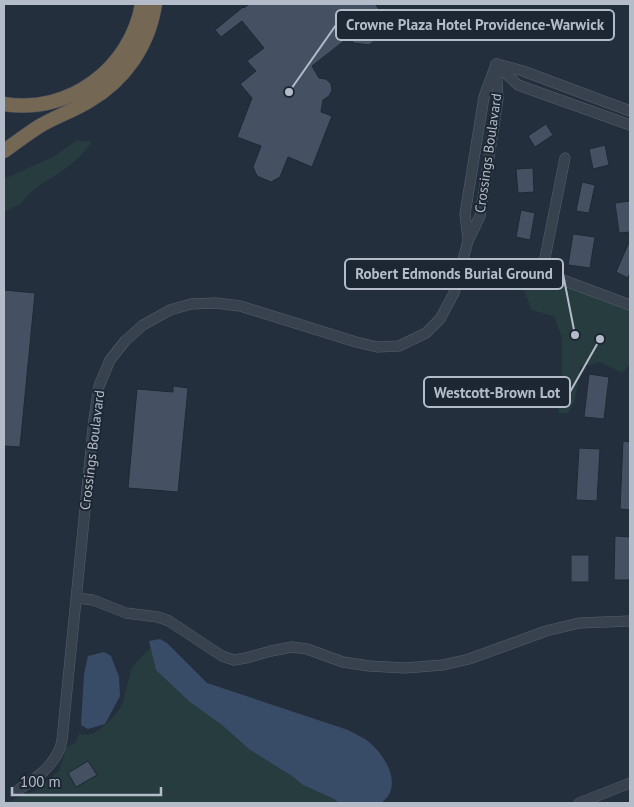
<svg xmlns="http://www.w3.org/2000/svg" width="634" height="807" font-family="'PT Sans',sans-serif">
<rect width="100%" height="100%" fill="#242f3e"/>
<g fill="#263c3f">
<path d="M77 140 79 141H92C85 152 76 161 65 169 53 178 28 190 22 203L4 212V179L53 157Z"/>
<polygon points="545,272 630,304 630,364 622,373 601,362 580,367 575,399 568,413 558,413 562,374 562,338 554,316 531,310 526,294 519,285"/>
<path d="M150 648 222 725 250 750 292 776 303 785 334 799 339 803H4L24 796 35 791 59 771 66 748 75 743 79 734C83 734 88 735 91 734 102 731 124 708 124 697L132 667Z"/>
</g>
<g fill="#394c67">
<path d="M160 639 167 643 207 683 348 730C355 734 363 737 369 742 386 756 404 787 381 803H339L334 799 303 785 292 776 250 750 222 725 190 702 156 670 149 641Z"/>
<polygon points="104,652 111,656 119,677 120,696 105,724 88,729 81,725 84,674 88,656"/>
</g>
<g fill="#455162" stroke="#1f2835">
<polygon points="249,4 375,4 386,18 384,33 369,45 354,43 349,37 312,66 319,78 326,79 331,84 332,90 329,96 323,100 321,112 332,116 312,167 288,157 280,177 271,182 257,176 253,167 261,146 237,137 252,98 240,84 256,71 247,61 264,48 242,21 221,37 215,30 243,7 244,8"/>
<polygon points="546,124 553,135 535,147 528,136"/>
<polygon points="605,145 609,165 593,169 589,149"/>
<polygon points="533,168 534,192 518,193 516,169"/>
<polygon points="582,182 595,185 589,213 576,211"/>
<polygon points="630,201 630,232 619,233 615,203"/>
<polygon points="521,210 535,213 530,240 516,237"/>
<polygon points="573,234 595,237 590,268 568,265"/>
<polygon points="630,240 630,272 628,278 616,272"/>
<polygon points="4,290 35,293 20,447 4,446"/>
<polygon points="589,374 609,377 604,419 584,417"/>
<polygon points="173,386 188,388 178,492 128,488 137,389 173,392"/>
<polygon points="623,441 630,442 630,510 620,509"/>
<polygon points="579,448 600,449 597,501 576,500"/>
<polygon points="615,536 630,537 630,580 614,580"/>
<rect x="571" y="555" width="18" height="27"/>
<polygon points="88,761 97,775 76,787 68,773"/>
</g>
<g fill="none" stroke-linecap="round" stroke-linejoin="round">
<defs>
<g id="minor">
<polyline points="496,64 518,85 630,125"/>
<polyline points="497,64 523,71 630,111"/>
<polyline points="468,239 465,214 484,97 495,67"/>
<polyline points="525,266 630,305"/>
<polyline points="542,273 565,158"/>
<polyline points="77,598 93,600 126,613 158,617 169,621 222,656 234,660 246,658 271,651 292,647 307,649 343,662 369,666 405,668 443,665 469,659 546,631 579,623 630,621"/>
<path d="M18 790C35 779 52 768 60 748 63 740 63 729 64 720L94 419 99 386 110 360 125 341 143 325 170 310 191 304 216 303 240 306 356 342 377 347 399 346 426 333 440 319 454 293 468 241 480 216 498 99 496 64"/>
<polyline points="579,803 630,783"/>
</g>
<g id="highway">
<path d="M4 104C69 115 131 68 142 4"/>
<path d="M4 151C15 143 26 135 38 127 54 117 73 111 89 101 125 80 149 45 155 4"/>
</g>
</defs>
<use href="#minor" stroke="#565f6c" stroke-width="11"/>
<use href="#highway" stroke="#434c59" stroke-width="15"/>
<use href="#minor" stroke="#38414e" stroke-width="10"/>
<use href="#highway" stroke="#746855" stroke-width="14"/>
</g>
<g text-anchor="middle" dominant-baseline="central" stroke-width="4" stroke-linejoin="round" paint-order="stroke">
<g font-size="14" fill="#b4bcc9" stroke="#1d2633">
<text transform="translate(488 153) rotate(-82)">Crossings Boulavard</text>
<text transform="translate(92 450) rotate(-83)">Crossings Boulavard</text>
</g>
</g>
<path fill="none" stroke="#b4bcc9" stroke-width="2" d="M289 92L336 25M575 335L563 274M600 339L570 392"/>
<g fill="#b4bcc9" stroke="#1d2633" stroke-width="2">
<circle cx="289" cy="92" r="5"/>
<circle cx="575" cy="335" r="5"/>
<circle cx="600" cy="339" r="5"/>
</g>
<g fill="#1d2633" stroke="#b4bcc9" stroke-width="2">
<rect x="336" y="10" width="278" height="30" rx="5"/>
<rect x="345" y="259" width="218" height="30" rx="5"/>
<rect x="424" y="377" width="146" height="30" rx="5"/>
</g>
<g font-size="15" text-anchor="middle" font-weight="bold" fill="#b4bcc9">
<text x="475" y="30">Crowne Plaza Hotel Providence-Warwick</text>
<text x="454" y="279">Robert Edmonds Burial Ground</text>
<text x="497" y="398">Westcott-Brown Lot</text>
</g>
<rect width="634" height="807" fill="none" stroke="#b4bcc9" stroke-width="10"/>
<path d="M12 787v8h149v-8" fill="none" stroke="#b4bcc9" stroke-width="2.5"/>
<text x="20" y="787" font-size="15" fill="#b4bcc9" stroke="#1d2633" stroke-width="4" paint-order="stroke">100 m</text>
</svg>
